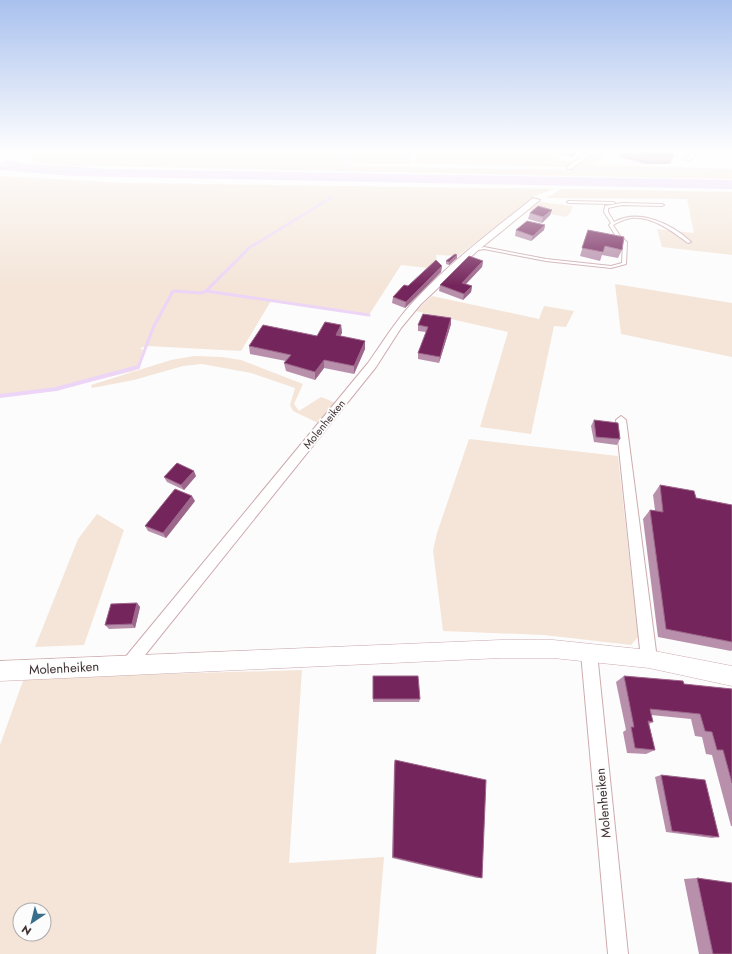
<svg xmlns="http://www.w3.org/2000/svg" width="732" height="954" font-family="Jost,sans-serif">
<rect width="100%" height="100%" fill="#fcfcfc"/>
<g fill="#f4e5d8" fill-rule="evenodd">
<path d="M19 153H340L347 166 570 170 593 153H607L593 165 732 169V179L93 166C69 165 37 169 19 153Z"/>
<polygon points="345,153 413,153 410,164 352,164"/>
<polygon points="418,153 541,153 561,157 559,159 572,163 566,167 422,164 415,162"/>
<polygon points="0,176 122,183 554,189 534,196 458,256 436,255 437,269 401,265 369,315 271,301 241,351 148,346 140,348 143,350 138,368 134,371 56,389 0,396"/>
<polygon points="562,189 732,192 732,255 662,247 657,229 694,233 687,199 546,198"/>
<polygon points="541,202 573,206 570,213 566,217 528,210"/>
<polygon points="615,284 732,303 732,357 621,334"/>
<polygon points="432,296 539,319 544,306 574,311 566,327 554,326 531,434 480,427 508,332 416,311"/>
<polygon points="194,356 222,357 241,360 303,384 294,404 299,411 321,397 336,403 318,423 293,411 290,405 295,388 251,373 202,364 183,366 134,380 92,388 91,385 171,360"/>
<polygon points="469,439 618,456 638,637 631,645 544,635 443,631 433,550 437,533"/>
<polygon points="97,514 124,530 84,645 35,647 78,539"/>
<path d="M302 670 289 863 384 857 376 954H0V745L24 678ZM20 910H44V934H20Z"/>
</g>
<polygon fill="#ecd5f7" points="0,159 28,164 111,169 732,180 732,189 72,176 0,170"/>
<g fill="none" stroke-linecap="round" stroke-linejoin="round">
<g stroke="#ecd5f7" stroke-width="2.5">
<polyline points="343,153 350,165"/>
<polyline points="249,248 332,197"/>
</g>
<g stroke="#ecd5f7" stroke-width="3">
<polyline points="206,291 369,315"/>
<polyline points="138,368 153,328 173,291 201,293 206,291 250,247"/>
</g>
<polyline stroke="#ecd5f7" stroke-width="4" points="0,396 56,389 138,367"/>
<defs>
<g id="service">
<polygon points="568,201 613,202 615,203 613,204 569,203 567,202"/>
<path d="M622 203 662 204 664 205 662 206 622 205 608 208V212L614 222C639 208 672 224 691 242L688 243C672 231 652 216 631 218 624 219 619 222 613 225L620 236 627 242 626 264 611 268 546 261 484 249 473 251 471 250 484 247 546 259 611 266 622 263 623 242 617 238 609 225 611 223 604 212 605 206Z"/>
</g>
<g id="minor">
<polygon points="586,153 593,153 571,169 567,169 567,167"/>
<polygon points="691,153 697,153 690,160 686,160 685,159"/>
<path d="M533 198 540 200 476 252 420 305 401 328 376 367 133 670 128 673 123 670 120 665 123 660 368 363C383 342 396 320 414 301 449 263 492 231 533 198Z"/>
<polygon points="621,416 626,420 657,659 654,664 649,667 644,664 641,659 616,420"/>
<polygon points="589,646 594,648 597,653 628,954 608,954 581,653 584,648"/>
</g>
<polygon id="tertiary" points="501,640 553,640 649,650 732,666 732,686 649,668 553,658 501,658 0,681 0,661"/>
<polygon id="secondary" points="8,153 18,153 0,164 0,157"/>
</defs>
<use href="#service" stroke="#cdabaf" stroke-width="2"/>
<use href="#minor" stroke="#cdabaf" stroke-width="2"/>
<use href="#tertiary" stroke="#cdabaf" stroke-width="1"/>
<use href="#secondary" stroke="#cdabaf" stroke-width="1"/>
<use href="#service" fill="#fff" fill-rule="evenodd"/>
<use href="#minor" fill="#fff" fill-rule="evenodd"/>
<use href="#tertiary" fill="#fff" fill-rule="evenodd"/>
<use href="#secondary" fill="#fff" fill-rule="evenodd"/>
</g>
<g fill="#b890ac">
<polygon points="558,153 577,153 572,157"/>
<polygon points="621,153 672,153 674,156 670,164 645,164 620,157"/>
<polygon points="552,210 550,215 542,223 528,219 530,213"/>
<polygon points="545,225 544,230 531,241 515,236 516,230"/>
<polygon points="588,230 622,250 618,258 602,255 600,261 580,256"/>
<polygon points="457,255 457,258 449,265 446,264 446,261"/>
<polygon points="483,261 482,267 466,284 472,286 471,292 463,300 439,291 440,285"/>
<polygon points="442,266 441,272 405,308 392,303 393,297 408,286"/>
<polygon points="451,318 451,324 439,363 418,359 418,353 426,332 418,331 418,325"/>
<polygon points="341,325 342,333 340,336 365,341 365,349 354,374 324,368 315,380 286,371 284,363 286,361 250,354 249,346 317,336"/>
<polygon points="594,420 620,439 617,445 594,442 591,426"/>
<polygon points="196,476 184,490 167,482 164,477"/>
<polygon points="660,485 696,498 732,505 732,650 731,651 658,637 643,519 650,510 655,510 653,495"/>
<polygon points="195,501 166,538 148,531 145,526"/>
<polygon points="137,603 140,607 135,628 109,629 105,625"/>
<polygon points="373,676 420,699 419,702 373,702"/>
<polygon points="624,676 684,684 732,689 732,826 731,826 712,755 706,754 702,737 695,736 691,719 651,715 653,722 649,724 655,750 646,754 627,753 623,732 626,730 616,682"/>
<polygon points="395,760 482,878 477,878 392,858 394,765"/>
<polygon points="661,775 719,837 712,838 666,832 655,777"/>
<polygon points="697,878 732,954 699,954 684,879"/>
</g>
<g fill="#9d668b">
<polygon points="573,153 577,153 572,157"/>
<polygon points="552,210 550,215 542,223 543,217"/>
<polygon points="545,225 544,230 531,241 533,236"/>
<polygon points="457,255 457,258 449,265 449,262"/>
<polygon points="483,261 482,267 461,289 462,283"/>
<polygon points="442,266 441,272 405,308 406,302"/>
<polygon points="472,286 471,292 463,300 464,294"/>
<polygon points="451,318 451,324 439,363 440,357"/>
<polygon points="341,325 342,333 336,343 336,335"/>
<polygon points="365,341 365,349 354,374 354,366"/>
<polygon points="324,360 324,368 315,380 315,372"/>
<polygon points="194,471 196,476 184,490 181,485"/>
<polygon points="192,496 195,501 166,538 163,533"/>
<polygon points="137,603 140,607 135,628 132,624"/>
</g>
<g fill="#74255b" stroke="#9d668b">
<polygon points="639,153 672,153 674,156 649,156"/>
<polygon points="538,206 552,210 543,217 530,213"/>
<polygon points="527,221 545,225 533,236 516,230"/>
<polygon points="588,230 624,237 622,250 605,246 603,252 582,248"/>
<polygon points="455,254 457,255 449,262 446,261"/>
<polygon points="469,256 483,261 462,283 472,286 464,294 440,285"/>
<polygon points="436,260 442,266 406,302 393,297 404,285 408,286"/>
<polygon points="423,314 451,318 440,357 418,353 428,327 418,325"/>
<polygon points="325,322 341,325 336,335 365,341 354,366 324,360 315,372 284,363 291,355 249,346 263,325 317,336"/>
<polygon points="594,420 618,423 620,439 596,437"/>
<polygon points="177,463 194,471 181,485 164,477"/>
<polygon points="660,485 694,491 696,498 732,505 732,642 666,629 650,510 663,512"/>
<polygon points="175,489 192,496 163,533 145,526"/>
<polygon points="137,603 132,624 105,625 111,604"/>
<polygon points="373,676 418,676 420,699 373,699"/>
<polygon points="624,676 683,681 684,684 732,689 732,783 723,750 717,750 712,732 705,731 700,714 650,709 653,722 648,721 655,750 635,748 631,727 634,727"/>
<polygon points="395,760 486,780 482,878 393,857"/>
<polygon points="661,775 705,780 719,837 672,831"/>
<polygon points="697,878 732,883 732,954 713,954"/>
</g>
<linearGradient id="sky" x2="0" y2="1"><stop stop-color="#a9c1ee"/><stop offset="0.53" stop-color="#fefefe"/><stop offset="1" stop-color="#fefefe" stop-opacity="0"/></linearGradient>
<rect width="732" height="286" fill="url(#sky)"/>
<g text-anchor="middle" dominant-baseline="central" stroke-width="4" stroke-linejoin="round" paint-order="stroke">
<g font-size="11" fill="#3e3032" stroke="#fcfcfc">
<text transform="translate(324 424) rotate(-51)">Molenheiken</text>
</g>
<g font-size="13" fill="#3e3032" stroke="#fcfcfc">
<text transform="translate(64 668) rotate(-3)">Molenheiken</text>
<text transform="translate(603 803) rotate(-95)">Molenheiken</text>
</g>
</g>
<g transform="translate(32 922) rotate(215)"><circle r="19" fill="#fcfcfc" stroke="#b0aaab"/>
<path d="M0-3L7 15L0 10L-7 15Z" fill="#386e8a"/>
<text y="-6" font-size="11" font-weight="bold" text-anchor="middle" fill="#3e3032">N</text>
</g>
</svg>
